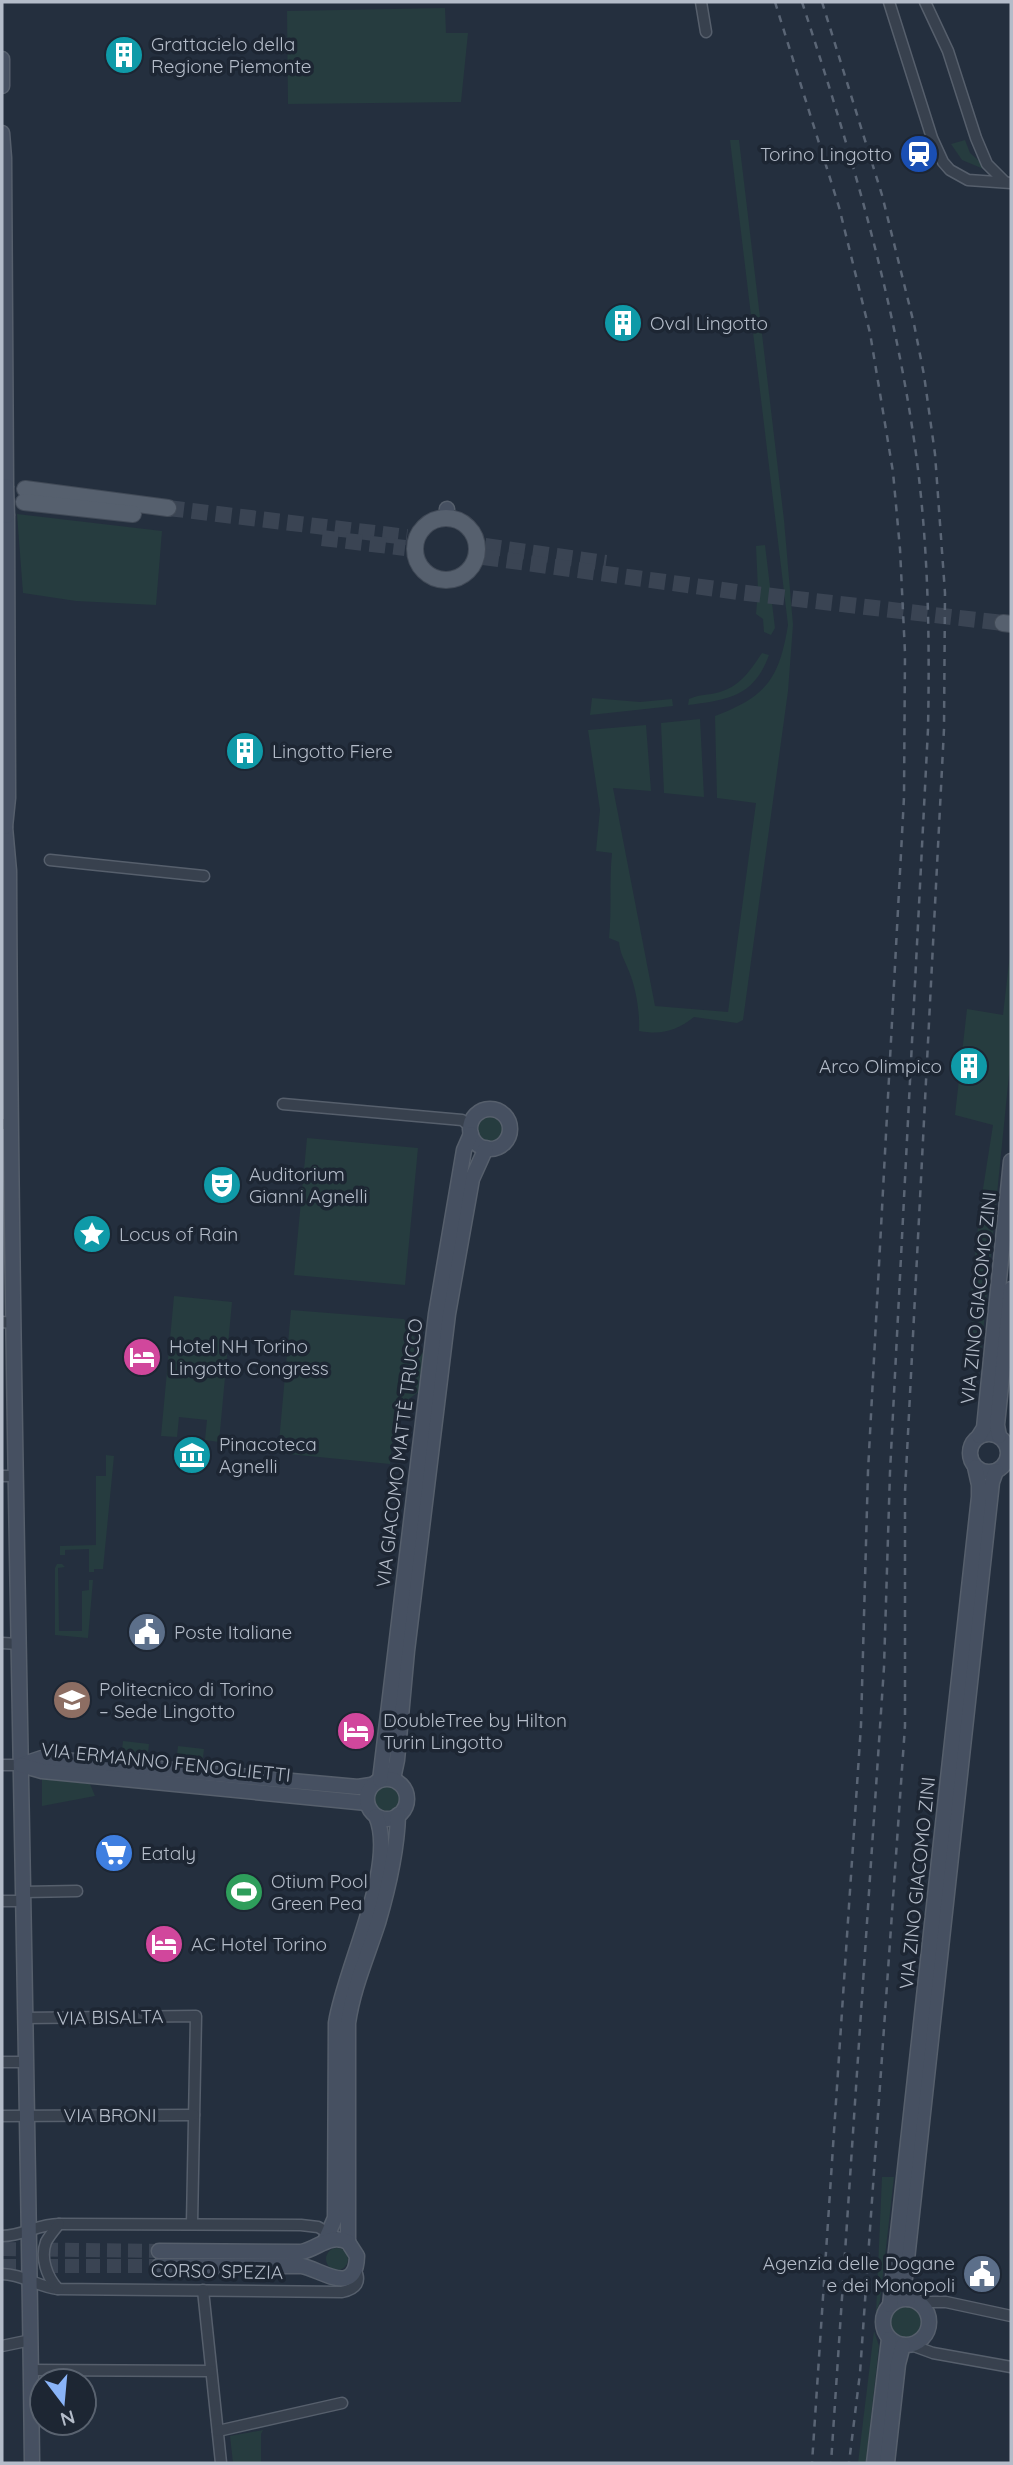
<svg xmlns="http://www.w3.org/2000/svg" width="1013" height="2465" font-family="Quicksand,sans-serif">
<rect width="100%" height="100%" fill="#242f3e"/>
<g fill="#263c3f">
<polygon points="445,8 446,33 468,33 461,102 288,104 287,11"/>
<path d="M730 140H739L784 520 793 625 788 691 743 1020 737 1023 694 1017C676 1031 662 1035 639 1031 640 1012 636 987 628 969 624 959 620 953 619 942L609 938C612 909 609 882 612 853L596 851 600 810 588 730 646 725 651 791 613 788 655 1006 728 1012 756 803 717 798 715 716C767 696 779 679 788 625Z"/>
<polygon points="965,140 970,153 986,167 986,170 962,160 951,144"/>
<polygon points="17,514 162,531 156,605 76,601 23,593"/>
<polygon points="765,545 775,628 771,635 764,632 763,619 756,614 758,590 756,546"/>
<path d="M762 653 769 655C754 697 727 700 688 705L689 699C697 695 707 695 716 693 739 688 750 671 762 653Z"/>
<polygon points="592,698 640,702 672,699 673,706 590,715"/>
<polygon points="700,719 704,797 664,793 661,723"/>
<polygon points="1011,945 1011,1055 981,1353 974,1353 971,1292 980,1208 993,1125 955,1115 967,1009 1003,1015"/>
<circle cx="490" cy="1129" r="15"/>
<polygon points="307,1138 418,1148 405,1285 294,1275"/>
<polygon points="174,1296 232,1302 219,1442 205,1440 207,1420 179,1417 177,1437 161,1436"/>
<polygon points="291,1310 404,1319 424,1356 420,1391 396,1408 390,1464 278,1453"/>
<polygon points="106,1455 114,1456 103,1569 94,1569 94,1572 89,1572 89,1549 65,1550 65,1555 60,1555 60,1546 96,1545 96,1476 106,1476"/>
<polygon points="57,1564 62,1564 65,1567 58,1568 59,1631 82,1631 82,1591 89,1590 89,1580 93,1580 88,1638 55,1635 55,1568"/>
<polygon points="123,1741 149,1744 148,1753 141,1752 139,1761 130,1760 131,1751 122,1750"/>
<polygon points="178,1746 204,1749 203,1758 196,1757 195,1766 185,1765 186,1757 177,1755"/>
<polygon points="42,1778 90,1784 95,1796 42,1806"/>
<circle cx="387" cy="1798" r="13"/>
<polygon points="882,2177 894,2177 880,2301 876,2313"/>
<circle cx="337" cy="2259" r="11"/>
<circle cx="906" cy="2323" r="16"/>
<polygon points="874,2331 879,2346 866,2462 858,2463"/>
<polygon points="263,2430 261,2434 261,2463 233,2463 230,2436"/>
</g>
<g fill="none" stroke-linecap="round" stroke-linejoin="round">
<g stroke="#3a4453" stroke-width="14" stroke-dasharray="14 7" stroke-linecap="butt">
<polyline points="2,2249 159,2251"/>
<polyline points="2,2266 159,2266"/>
</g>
<g stroke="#3a4453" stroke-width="16" stroke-dasharray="16 8" stroke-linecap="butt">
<polyline points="168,508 407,537"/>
<polyline points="322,538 405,548"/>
<polyline points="485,546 606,563"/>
<polyline points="483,557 738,592 1003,623"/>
</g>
<defs>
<g id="street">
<polyline points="701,2 706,32"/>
<polyline points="889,2 932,138 943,162 950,170 968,180 1011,183"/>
<polyline points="925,2 948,51 976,138 987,164 1004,181"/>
<polyline points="50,860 204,876"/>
<polyline points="283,1104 462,1120 470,1126"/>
<polyline points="2,1124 4,1124"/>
<polyline points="2,1322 13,1323"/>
<polyline points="2,1476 17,1476"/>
<polyline points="2,1643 19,1644"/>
<polyline points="2,1765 21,1765"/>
<polyline points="23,1892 77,1891"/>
<polyline points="2,1901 23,1901"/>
<polyline points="24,2018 196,2016 192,2224"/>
<polyline points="2,2062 24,2062"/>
<polyline points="2,2116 194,2115"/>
<path d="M2 2236C23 2236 38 2224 59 2224L301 2225 318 2227 334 2236"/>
<path d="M2 2274C22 2274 38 2287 58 2289L342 2292C356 2289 362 2282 355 2269"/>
<path d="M58 2289C47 2277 40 2258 46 2242 49 2236 55 2229 59 2224"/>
<polyline points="203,2290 221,2463"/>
<polyline points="918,2302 946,2302 1011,2316"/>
<polyline points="911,2345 933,2353 1011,2367"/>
<polyline points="2,2346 31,2340"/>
<polyline points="31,2370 211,2371"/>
<polyline points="218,2431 342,2403"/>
</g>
<g id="secondary">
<polyline points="2,59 2,86"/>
<polyline points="2,133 4,158 6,486"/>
<polyline points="446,518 447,509"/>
<path d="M2 822 5 827 9 871C11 1402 26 1932 32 2463"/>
<polyline points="5,827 8,798 7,516"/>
<circle cx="490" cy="1129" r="20"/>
<circle cx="989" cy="1453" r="19"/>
<polyline points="979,1436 984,1428 1011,1161"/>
<polyline points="999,1436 997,1425 1011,1289"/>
<polyline points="21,1765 42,1758 358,1787 371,1785"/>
<polyline points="21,1765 42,1771 367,1803"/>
<polyline points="393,1779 397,1760 407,1651 448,1314 472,1179 486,1148"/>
<circle cx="387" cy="1799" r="20"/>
<polyline points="380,1780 436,1314 464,1150 471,1134"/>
<path d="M325 2241 335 2218 336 2023C344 1969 398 1865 376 1816"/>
<path d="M348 2242V2023C353 1988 367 1957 378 1923 388 1889 397 1851 398 1815"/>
<path d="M159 2251 301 2252C318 2249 329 2233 348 2242L357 2256C356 2298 320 2269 302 2266H159"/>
<circle cx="906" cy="2322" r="23"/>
<polyline points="908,2299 904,2287 992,1482 996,1471"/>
<polyline points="890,2305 979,1497 979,1485 975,1467"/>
<polyline points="874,2463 889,2339"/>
<polyline points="887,2463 898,2364 903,2345"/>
</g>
<g id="primary">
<polyline points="25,489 168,508"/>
<polyline points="24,502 133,514"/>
<circle cx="446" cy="549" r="31"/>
<polyline points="1003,623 1011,624"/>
</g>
</defs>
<use href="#street" stroke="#565f6c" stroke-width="13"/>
<use href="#secondary" stroke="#565f6c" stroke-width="17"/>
<use href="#primary" stroke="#414a57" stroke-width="18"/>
<use href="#street" stroke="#38414e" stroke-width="10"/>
<use href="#secondary" stroke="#465061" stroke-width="14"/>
<use href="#primary" stroke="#56606e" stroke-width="16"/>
<g stroke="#5a6575" stroke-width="2.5" stroke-dasharray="7 7" stroke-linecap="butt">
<polyline points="775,2 839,207 870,333 893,472 900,549 905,653 904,797 868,1471 861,1725 812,2463"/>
<path d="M802 2C848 143 891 286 913 433 928 531 930 630 928 729L890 1472 884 1667 831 2463"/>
<polyline points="822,2 882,195 914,324 924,375 935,454 945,593 944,729 905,1492 905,1726 860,2373 849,2463"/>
</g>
<defs>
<polyline id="secondary-bridge" points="6,486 7,516"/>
</defs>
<use href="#secondary-bridge" stroke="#565f6c" stroke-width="17" stroke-linecap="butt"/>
<use href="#secondary-bridge" stroke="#465061" stroke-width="14"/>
</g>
<defs>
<symbol id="building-disc" viewBox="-11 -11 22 22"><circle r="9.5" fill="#0f9aa8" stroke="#1d2633"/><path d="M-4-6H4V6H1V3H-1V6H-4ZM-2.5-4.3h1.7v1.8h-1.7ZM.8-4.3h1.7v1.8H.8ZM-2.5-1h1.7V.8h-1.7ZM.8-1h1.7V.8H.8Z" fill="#fff"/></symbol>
<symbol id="station-disc" viewBox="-11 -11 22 22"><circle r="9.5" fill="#1a4fb4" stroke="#1d2633"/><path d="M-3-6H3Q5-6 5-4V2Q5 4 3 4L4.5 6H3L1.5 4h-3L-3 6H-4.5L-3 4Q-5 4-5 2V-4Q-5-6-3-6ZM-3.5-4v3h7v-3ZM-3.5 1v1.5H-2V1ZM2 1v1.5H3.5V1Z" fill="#fff"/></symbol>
<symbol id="theatre-disc" viewBox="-11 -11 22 22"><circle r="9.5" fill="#0f9aa8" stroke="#1d2633"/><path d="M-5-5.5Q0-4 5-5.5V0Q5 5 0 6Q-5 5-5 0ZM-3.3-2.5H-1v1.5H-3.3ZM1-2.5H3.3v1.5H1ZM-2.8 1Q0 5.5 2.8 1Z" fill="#fff"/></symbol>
<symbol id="sight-disc" viewBox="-11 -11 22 22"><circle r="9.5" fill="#0f9aa8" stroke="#1d2633"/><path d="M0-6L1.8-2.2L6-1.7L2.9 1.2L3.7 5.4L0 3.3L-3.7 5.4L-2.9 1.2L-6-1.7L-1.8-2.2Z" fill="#fff"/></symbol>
<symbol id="hotel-disc" viewBox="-11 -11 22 22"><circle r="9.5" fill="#d1479c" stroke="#1d2633"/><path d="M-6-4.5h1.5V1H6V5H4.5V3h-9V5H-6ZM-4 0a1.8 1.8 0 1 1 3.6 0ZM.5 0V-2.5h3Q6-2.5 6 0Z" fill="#fff"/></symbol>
<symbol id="museum-disc" viewBox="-11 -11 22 22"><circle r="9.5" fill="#0f9aa8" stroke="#1d2633"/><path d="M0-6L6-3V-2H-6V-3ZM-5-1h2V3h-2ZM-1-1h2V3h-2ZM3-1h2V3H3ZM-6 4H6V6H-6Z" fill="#fff"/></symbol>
<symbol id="civic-disc" viewBox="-11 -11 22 22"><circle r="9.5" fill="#5c6f8a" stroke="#1d2633"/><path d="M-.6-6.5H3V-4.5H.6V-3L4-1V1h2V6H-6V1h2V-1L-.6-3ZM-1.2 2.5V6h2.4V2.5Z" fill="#fff"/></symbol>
<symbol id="university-disc" viewBox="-11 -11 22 22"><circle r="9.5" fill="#8d6e63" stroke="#1d2633"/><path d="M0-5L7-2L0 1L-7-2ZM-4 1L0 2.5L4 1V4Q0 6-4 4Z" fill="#fff"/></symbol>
<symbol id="supermarket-disc" viewBox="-11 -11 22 22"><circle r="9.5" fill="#3f7fe0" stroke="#1d2633"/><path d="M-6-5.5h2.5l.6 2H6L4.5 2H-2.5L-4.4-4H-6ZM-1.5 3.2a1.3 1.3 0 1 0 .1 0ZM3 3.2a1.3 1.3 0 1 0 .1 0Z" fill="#fff"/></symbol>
<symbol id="stadium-disc" viewBox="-11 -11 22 22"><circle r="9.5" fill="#2e9e5b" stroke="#1d2633"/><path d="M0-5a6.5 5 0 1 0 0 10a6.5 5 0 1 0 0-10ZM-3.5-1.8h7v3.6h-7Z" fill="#fff"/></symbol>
</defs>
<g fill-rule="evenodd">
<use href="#building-disc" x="102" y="33" width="44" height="44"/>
<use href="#station-disc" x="897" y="132" width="44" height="44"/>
<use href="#building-disc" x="601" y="301" width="44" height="44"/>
<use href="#building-disc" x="223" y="729" width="44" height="44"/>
<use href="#building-disc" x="947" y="1044" width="44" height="44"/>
<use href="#theatre-disc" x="200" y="1163" width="44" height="44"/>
<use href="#sight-disc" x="70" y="1212" width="44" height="44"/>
<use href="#hotel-disc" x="120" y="1335" width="44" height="44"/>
<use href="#museum-disc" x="170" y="1433" width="44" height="44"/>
<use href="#civic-disc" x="125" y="1610" width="44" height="44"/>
<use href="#university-disc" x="50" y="1678" width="44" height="44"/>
<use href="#hotel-disc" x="334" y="1709" width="44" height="44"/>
<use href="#supermarket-disc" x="92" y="1831" width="44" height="44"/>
<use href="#stadium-disc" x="222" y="1870" width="44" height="44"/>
<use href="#hotel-disc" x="142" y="1922" width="44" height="44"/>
<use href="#civic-disc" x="960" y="2252" width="44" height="44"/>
</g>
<g text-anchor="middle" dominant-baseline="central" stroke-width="7" stroke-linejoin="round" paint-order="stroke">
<g font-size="19" fill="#b4bcc9" stroke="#1d2633" text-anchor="start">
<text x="151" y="44">Grattacielo della<tspan x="151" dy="22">Regione Piemonte</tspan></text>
<text x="892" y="154" text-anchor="end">Torino Lingotto</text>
<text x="650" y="323">Oval Lingotto</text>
<text x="272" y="751">Lingotto Fiere</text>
<text x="942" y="1066" text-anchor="end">Arco Olimpico</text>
<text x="249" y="1174">Auditorium<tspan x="249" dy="22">Gianni Agnelli</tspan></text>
<text x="119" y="1234">Locus of Rain</text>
<text x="169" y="1346">Hotel NH Torino<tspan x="169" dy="22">Lingotto Congress</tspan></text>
<text x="219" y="1444">Pinacoteca<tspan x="219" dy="22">Agnelli</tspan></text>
<text x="174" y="1632">Poste Italiane</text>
<text x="99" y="1689">Politecnico di Torino<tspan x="99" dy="22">– Sede Lingotto</tspan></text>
<text x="383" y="1720">DoubleTree by Hilton<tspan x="383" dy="22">Turin Lingotto</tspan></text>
<text x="141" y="1853">Eataly</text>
<text x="271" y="1881">Otium Pool<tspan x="271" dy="22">Green Pea</tspan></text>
<text x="191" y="1944">AC Hotel Torino</text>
<text x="955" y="2263" text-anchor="end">Agenzia delle Dogane<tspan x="955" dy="22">e dei Monopoli</tspan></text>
</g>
<g font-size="19" fill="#b4bcc9" stroke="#1d2633">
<text transform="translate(978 1298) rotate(-84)">VIA ZINO GIACOMO ZINI</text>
<text transform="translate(399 1453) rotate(-83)">VIA GIACOMO MATTÈ TRUCCO</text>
<text transform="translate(166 1762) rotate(6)">VIA ERMANNO FENOGLIETTI</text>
<text transform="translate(917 1883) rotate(-84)">VIA ZINO GIACOMO ZINI</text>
<text transform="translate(110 2017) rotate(-1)">VIA BISALTA</text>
<text x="110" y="2115">VIA BRONI</text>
<text transform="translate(217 2271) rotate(1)">CORSO SPEZIA</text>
</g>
</g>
<rect width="1013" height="2465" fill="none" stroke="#b4bcc9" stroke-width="7"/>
<g transform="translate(63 2402) rotate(164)"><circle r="33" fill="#1d2633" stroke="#59626f" stroke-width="2"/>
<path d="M0-5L12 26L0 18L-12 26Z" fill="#8ab4f8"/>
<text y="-10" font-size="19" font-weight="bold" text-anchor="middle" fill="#b4bcc9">N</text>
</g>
</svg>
